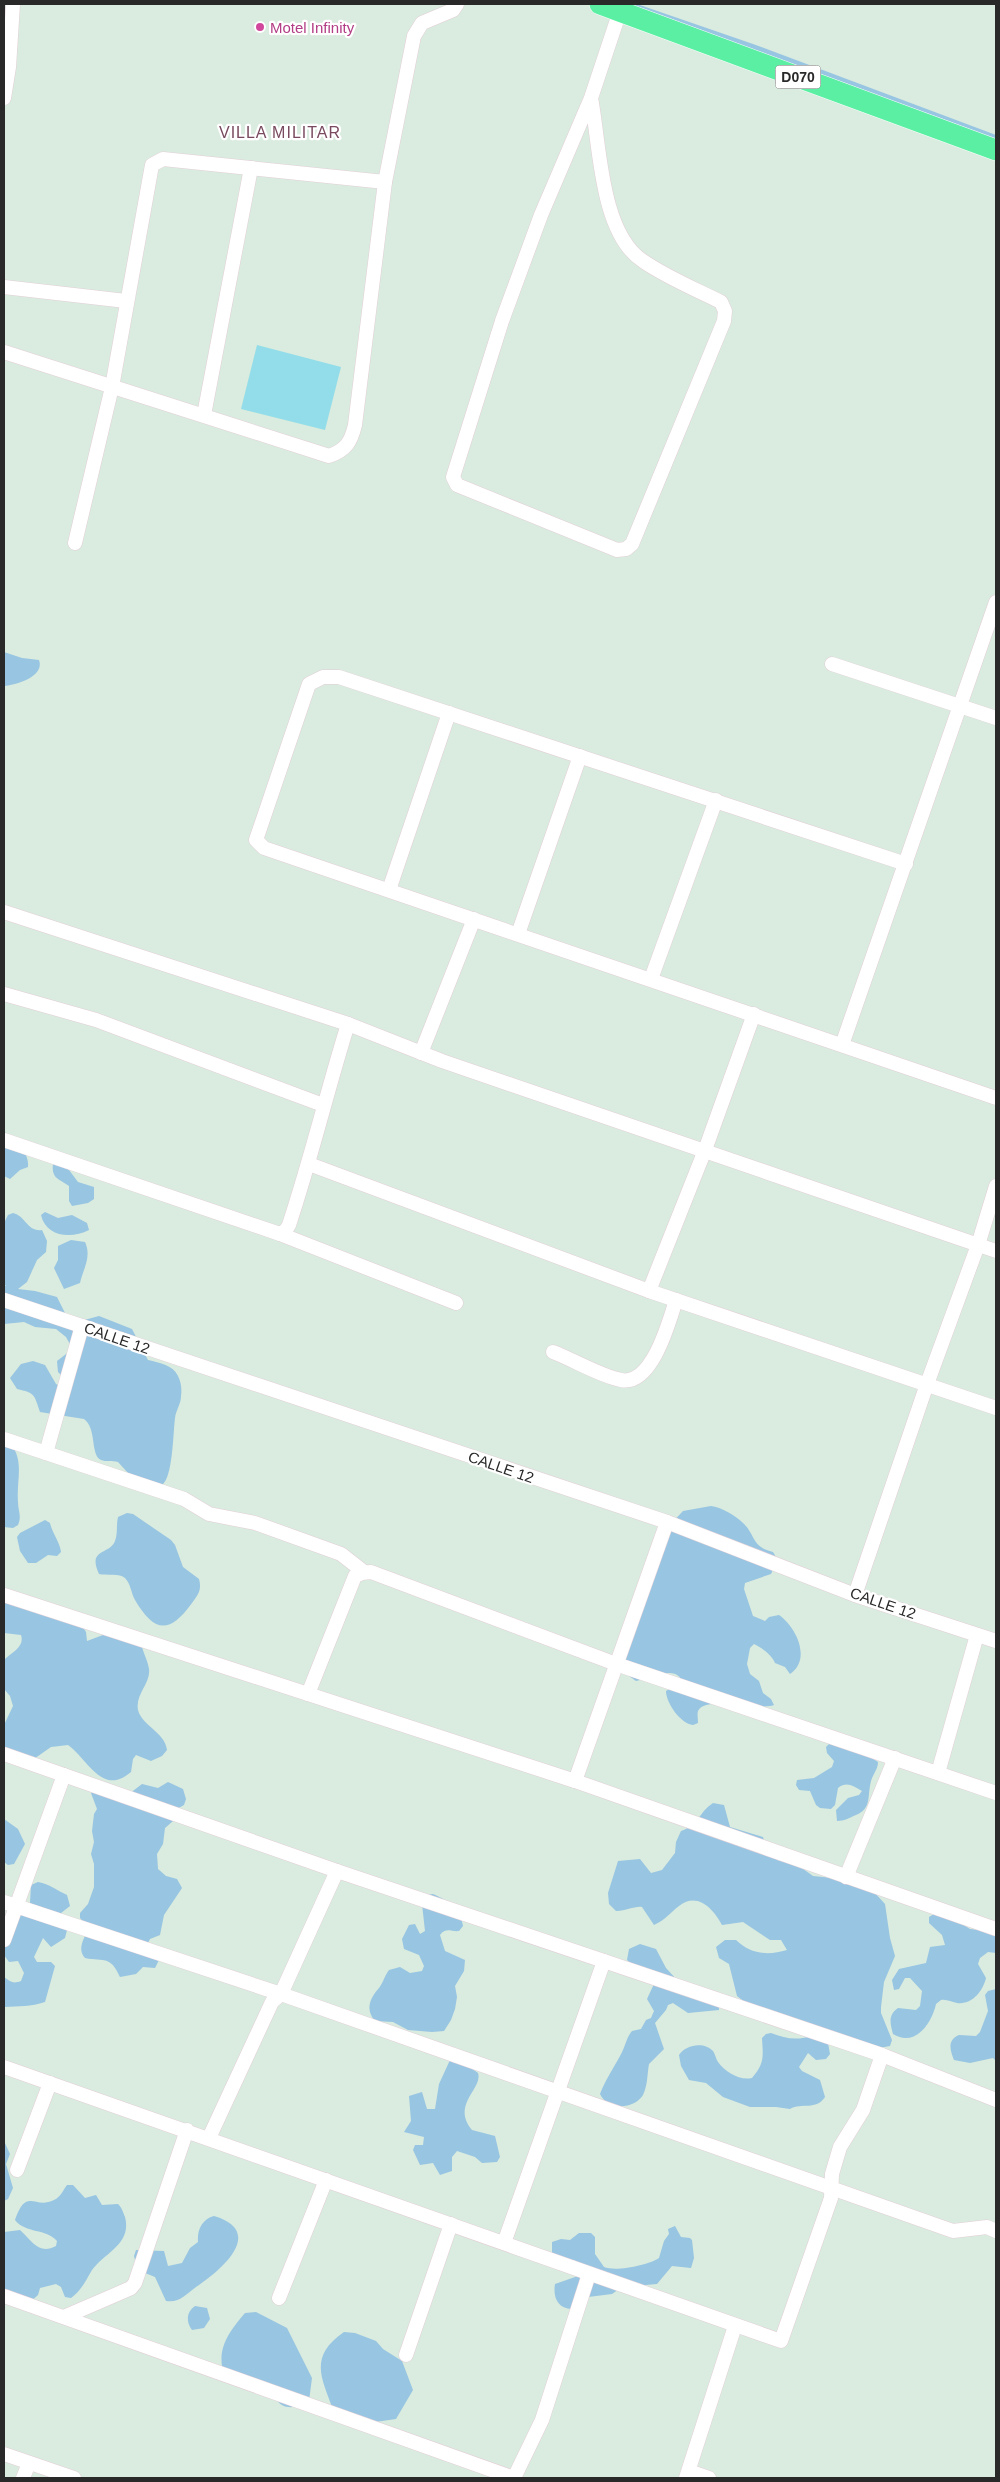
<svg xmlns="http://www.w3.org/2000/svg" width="1000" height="2482" font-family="Arial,sans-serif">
<rect width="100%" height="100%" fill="#daebdf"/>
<g fill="#97c5e2">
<polygon points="627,4 637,4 753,44 996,135 996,140"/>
<path d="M4 652 22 658 39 660C45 676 17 685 4 686Z"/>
<path d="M4 1132C15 1137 30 1154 28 1167L20 1170 10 1179 4 1176Z"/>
<path d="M56 1162 66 1166 78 1182 94 1187V1199L88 1203 72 1206 69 1201V1186C60 1179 51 1179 53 1164Z"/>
<path d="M45 1212 58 1218 72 1215 87 1223 89 1230C71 1239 46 1237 41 1215Z"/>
<path d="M13 1213C26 1216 27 1232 42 1230L47 1241 46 1252 37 1260 27 1282 18 1289 35 1291 57 1297 67 1317 77 1322 99 1316 132 1329 148 1360C160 1363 173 1365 178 1376 181 1382 182 1389 181 1396 181 1404 176 1410 175 1418 173 1433 173 1477 162 1485L129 1474 118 1462C112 1460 106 1462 101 1460 90 1455 97 1428 84 1419L40 1412C34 1394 35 1393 17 1389L10 1378 21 1364 33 1361 45 1365 56 1384 62 1387V1376L58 1372 57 1361 70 1351 71 1346 66 1337 56 1329 35 1327 24 1322 4 1324V1286H6L4 1284V1223L8 1215Z"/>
<path d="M71 1240 85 1242C92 1257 83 1269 80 1283L64 1289 54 1268 58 1260V1246Z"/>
<path d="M4 1437C27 1457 16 1476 18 1502 18 1511 22 1516 18 1525L13 1528 4 1527Z"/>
<path d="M711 1506C721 1507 736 1516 743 1523 756 1535 751 1547 773 1552 779 1560 775 1565 771 1574L745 1583 744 1589 753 1616 765 1621 769 1617 779 1615C796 1627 812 1659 790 1674L785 1667 775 1663C772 1655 762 1648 754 1644L750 1648 747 1664 750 1674 759 1681 763 1693 771 1699 774 1705C759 1711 704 1695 698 1711 697 1714 698 1719 698 1723L693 1725C681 1724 666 1703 666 1691L671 1688 680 1693 685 1691C681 1660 655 1678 636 1681L625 1673V1650L669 1526 683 1511Z"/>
<path d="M127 1513 133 1514 171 1540 175 1545 183 1567 199 1579C202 1590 198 1595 192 1603 169 1635 154 1632 135 1600 131 1593 131 1584 125 1578 120 1573 106 1576 99 1574 87 1548 110 1555 115 1541 118 1534 116 1525 118 1517Z"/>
<path d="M45 1520 50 1523C52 1533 60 1542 61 1552L57 1556 48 1555 36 1563H28L20 1551 17 1537 20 1533Z"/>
<path d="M4 1589 79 1621 86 1632 87 1641 111 1632 142 1647C144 1654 148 1662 149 1669 151 1683 135 1694 138 1710 142 1726 165 1732 167 1750L162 1756 151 1761 136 1755 133 1759 131 1772C102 1797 88 1759 68 1745L51 1747 31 1761 7 1750 4 1746V1725L13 1706 10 1696 4 1689V1660C12 1652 25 1647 21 1635L4 1633Z"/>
<path d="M830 1743 867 1755 878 1762C878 1769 873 1774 871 1781 867 1797 872 1808 856 1815 849 1818 844 1821 837 1821L836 1810 848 1798 859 1795 862 1791C853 1786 847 1781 838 1788L835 1805 831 1809 820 1808 816 1805 810 1791 799 1790 796 1785 797 1780 814 1778 832 1767 834 1761 827 1753 826 1747Z"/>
<path d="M168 1782 183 1789 186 1799 184 1805 175 1810 173 1821 165 1828 163 1844 157 1854 158 1869 166 1876 177 1879 182 1888 164 1915 160 1935 150 1939 148 1943 160 1958 155 1968 143 1967 136 1974 120 1977C110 1955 105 1962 85 1958 76 1947 86 1938 88 1927L80 1918V1913L88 1904 94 1887V1864L91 1854 94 1842 92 1831 94 1814 97 1809 91 1793C107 1780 114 1784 129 1794L142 1784 158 1788Z"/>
<path d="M713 1803 724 1805 730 1827 763 1837 766 1847 777 1860 799 1866 813 1876 842 1879 873 1891 885 1904 890 1938 895 1956 884 1982 881 2007V2013L892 2040 890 2046 879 2048 746 2003 737 1996 729 1964 719 1958 716 1947 725 1940H736C750 1954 768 1956 787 1950L781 1940H770L743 1922 722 1925C714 1910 698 1891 679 1906 670 1913 665 1920 654 1925L642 1907C634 1906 627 1911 616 1911L609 1904 608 1893 618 1861 640 1859 651 1873 662 1870 675 1853 676 1842 681 1831C700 1824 698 1813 713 1803Z"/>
<polygon points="4,1819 18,1829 25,1844 14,1864 8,1865 4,1862"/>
<path d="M38 1882C50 1884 56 1890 67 1895L70 1906 61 1913 68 1926 65 1938 51 1947 43 1938 34 1957 37 1962H51L55 1966 45 2002C31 2007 18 2006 4 2007V1977C11 1982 13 1984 21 1981L24 1973 18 1961 9 1962 4 1955V1917L19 1916 30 1903 31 1885Z"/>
<path d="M433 1894C449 1901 460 1908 463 1926L459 1931C451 1932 446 1927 440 1935L445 1951 465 1960 464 1971 455 1986 457 1997 455 2009 451 2020 444 2031 432 2032 408 2030 393 2022 375 2021C365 2009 370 1998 379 1988 383 1983 385 1975 389 1970L400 1967 410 1973 422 1971 424 1966 419 1955 404 1949 402 1939 409 1925 415 1924 420 1934 425 1931 422 1904 427 1895Z"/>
<path d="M934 1914 951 1917 970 1929 996 1932V1953L988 1952 980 1958 978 1964 986 1978C983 1991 972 2005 957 2003 951 2002 947 1999 941 2000L936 2004C932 2023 915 2048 893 2034 890 2023 888 2015 898 2008L916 2010 920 2006 922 1991 910 1978H905L899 1989 894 1990 892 1980 899 1969 926 1963 930 1947 945 1945 942 1935 929 1923V1917Z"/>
<path d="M640 1944 656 1949 666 1968 677 1980 719 2004V2010L688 2013 673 2003 668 2005 666 2010 655 2023 664 2049 649 2064C647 2075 648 2084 643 2095 634 2110 607 2110 600 2094 606 2079 613 2069 620 2056 625 2048 626 2038 632 2031L641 2029 646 2020 651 2018 654 2011 647 1999 654 1984 627 1960 629 1949Z"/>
<path d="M996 1989V2061L993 2058 970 2063 954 2060C950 2050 947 2040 959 2035L976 2036 980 2032 988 2011 985 1995 988 1991Z"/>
<path d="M771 2033C786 2039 798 2041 814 2035L828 2043 830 2054 826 2059 816 2060 808 2053 799 2067 802 2071 820 2080 825 2097C816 2111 802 2102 790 2109L776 2107H750L723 2097 706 2083 689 2080 681 2066 679 2055C685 2045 704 2041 713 2051 715 2054 716 2059 718 2062 725 2072 740 2081 752 2078 765 2063 763 2056 762 2038L766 2034Z"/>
<path d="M450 2060 471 2068 478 2073C483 2089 451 2104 472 2130L495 2136 500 2157 497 2162 482 2163 475 2157 457 2151 452 2157V2171L440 2175 433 2163 420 2165 413 2150 415 2145H423L424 2137 404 2132 411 2121 409 2096 422 2092 427 2109H435L439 2084Z"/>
<polygon points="4,2141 10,2154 6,2164 13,2188 8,2199 4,2201"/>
<path d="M67 2185H73L85 2198 96 2195 102 2205 118 2204C122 2208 123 2212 125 2217 132 2244 105 2252 92 2270 86 2280 81 2291 71 2298L65 2297 61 2287 56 2284 40 2288 38 2295 29 2303 4 2293V2232L20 2230C32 2241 39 2255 56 2246L57 2241C46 2228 26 2234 15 2220 27 2186 34 2210 54 2200 61 2197 63 2190 67 2185Z"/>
<path d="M214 2216C267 2232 220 2271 196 2287 186 2294 180 2303 166 2301L155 2277C141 2271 138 2273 134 2256L136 2250 164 2251 168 2266 182 2263 190 2248 198 2242C197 2230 202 2219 214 2216Z"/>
<path d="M675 2226 681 2237 690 2238 692 2240 694 2258 691 2268 672 2266 657 2284 622 2287 612 2294 588 2297 572 2309C557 2308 553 2297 555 2284L578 2276 575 2260 563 2262 552 2253V2242L561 2239 570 2240 579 2233H591L595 2237V2254L604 2267C616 2272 649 2265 659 2258L664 2241 669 2234 668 2229Z"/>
<path d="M195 2306 207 2308 210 2319 204 2328 192 2330C186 2322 186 2312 195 2306Z"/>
<path d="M256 2312 287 2328 312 2378 309 2401C299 2407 284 2412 276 2399L223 2371C217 2347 230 2331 245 2313Z"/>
<path d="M344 2332 355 2333 376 2341 383 2349 402 2361 413 2390 396 2419 375 2422 333 2409C321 2377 309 2356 344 2332Z"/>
</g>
<polygon fill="#92dde9" points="257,345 341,367 325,430 241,409"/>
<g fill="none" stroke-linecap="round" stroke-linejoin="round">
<defs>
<g id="minor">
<polyline points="4,98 9,67 13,4"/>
<path d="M591 98C600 144 600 233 643 261 666 277 695 289 721 302L725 311 724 321 632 544 626 549 617 550 457 485 453 477 502 321 541 215 591 98 620 11"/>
<polyline points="4,287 126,301"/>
<path d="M4 352 329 456C346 450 351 442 355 425L385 182 414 36 422 23 453 10 457 4"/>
<polyline points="204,415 251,168"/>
<polyline points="75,543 112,387 152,165 163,159 385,182"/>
<polyline points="832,664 996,718"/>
<polyline points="906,864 339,677 323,677 309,684 256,840 264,848 996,1098"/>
<polyline points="389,890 449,713"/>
<polyline points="4,912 348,1024 442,1061 996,1251"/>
<polyline points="518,934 580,756"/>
<polyline points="651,979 716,800"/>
<polyline points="4,994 96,1020 323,1105"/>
<polyline points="842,1045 996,602"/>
<polyline points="421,1053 474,919"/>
<polyline points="4,1140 280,1234 456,1303"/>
<polyline points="309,1164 649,1291 996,1408"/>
<path d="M280 1234 286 1230 289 1225C311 1159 327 1091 348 1024"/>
<polyline points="649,1291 705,1150 754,1014"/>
<polyline points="4,1300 667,1522 855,1595 996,1641"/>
<path d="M553 1352C574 1360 600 1376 621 1380 652 1386 669 1322 676 1300"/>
<polyline points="4,1439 184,1499 209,1514 255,1523 341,1554 364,1572"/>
<polyline points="46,1453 82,1326"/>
<polyline points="4,1595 575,1781 996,1929"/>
<polyline points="855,1595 927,1384 978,1245 996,1186"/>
<polyline points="308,1694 355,1576 362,1573 371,1572 616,1664 996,1793"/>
<polyline points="4,1754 337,1871 882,2055 996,2100"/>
<polyline points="938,1773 977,1635"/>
<polyline points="575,1781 667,1522"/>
<polyline points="846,1877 895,1758"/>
<polyline points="4,1902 281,1994 953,2231 987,2227 996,2231"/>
<polyline points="4,1940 64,1775"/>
<polyline points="4,2067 781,2341 831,2198 832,2174 840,2147 863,2110 882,2055"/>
<polyline points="209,2138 272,2002 281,1994 337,1871"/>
<polyline points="17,2170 50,2083"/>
<polyline points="504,2243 604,1961"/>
<polyline points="4,2296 514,2478"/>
<polyline points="279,2298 326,2180"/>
<polyline points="64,2317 131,2288 135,2283 187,2130"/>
<polyline points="406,2355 451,2224"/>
<polyline points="4,2454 74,2478"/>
<polyline points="689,2471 709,2478"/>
<polyline points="23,2478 29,2463"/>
<polyline points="514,2478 542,2420 589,2274"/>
<polyline points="686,2478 735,2326"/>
</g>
<polyline id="primary" points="600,4 996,150"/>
</defs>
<use href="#minor" stroke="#e2d0d8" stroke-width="15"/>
<use href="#primary" stroke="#fff" stroke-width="22"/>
<use href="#minor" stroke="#fff" stroke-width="14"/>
<use href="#primary" stroke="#5befa3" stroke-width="21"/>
</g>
<circle fill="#d1479c" stroke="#fff" stroke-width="2" cx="260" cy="27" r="5"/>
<g text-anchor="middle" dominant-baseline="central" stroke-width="4.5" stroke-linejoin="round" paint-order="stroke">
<rect fill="#fff" stroke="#696969" stroke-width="1" x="775.5" y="65.5" width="45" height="23" rx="4"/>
<g font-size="14" font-weight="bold" fill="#292929">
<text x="798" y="77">D070</text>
</g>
<g font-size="15" fill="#b23c85" stroke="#fff" text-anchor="start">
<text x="270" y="27">Motel Infinity</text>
</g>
<g font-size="15" fill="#292929" stroke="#fff">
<text transform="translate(117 1338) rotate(19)">CALLE 12</text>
<text transform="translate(501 1467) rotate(19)">CALLE 12</text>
<text transform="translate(883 1603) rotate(19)">CALLE 12</text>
</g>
<g font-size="16" letter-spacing="1" fill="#794a5f" stroke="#fff">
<text x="280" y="132">VILLA MILITAR</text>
</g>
</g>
<rect width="1000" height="2482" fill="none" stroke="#292929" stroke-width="10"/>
</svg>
